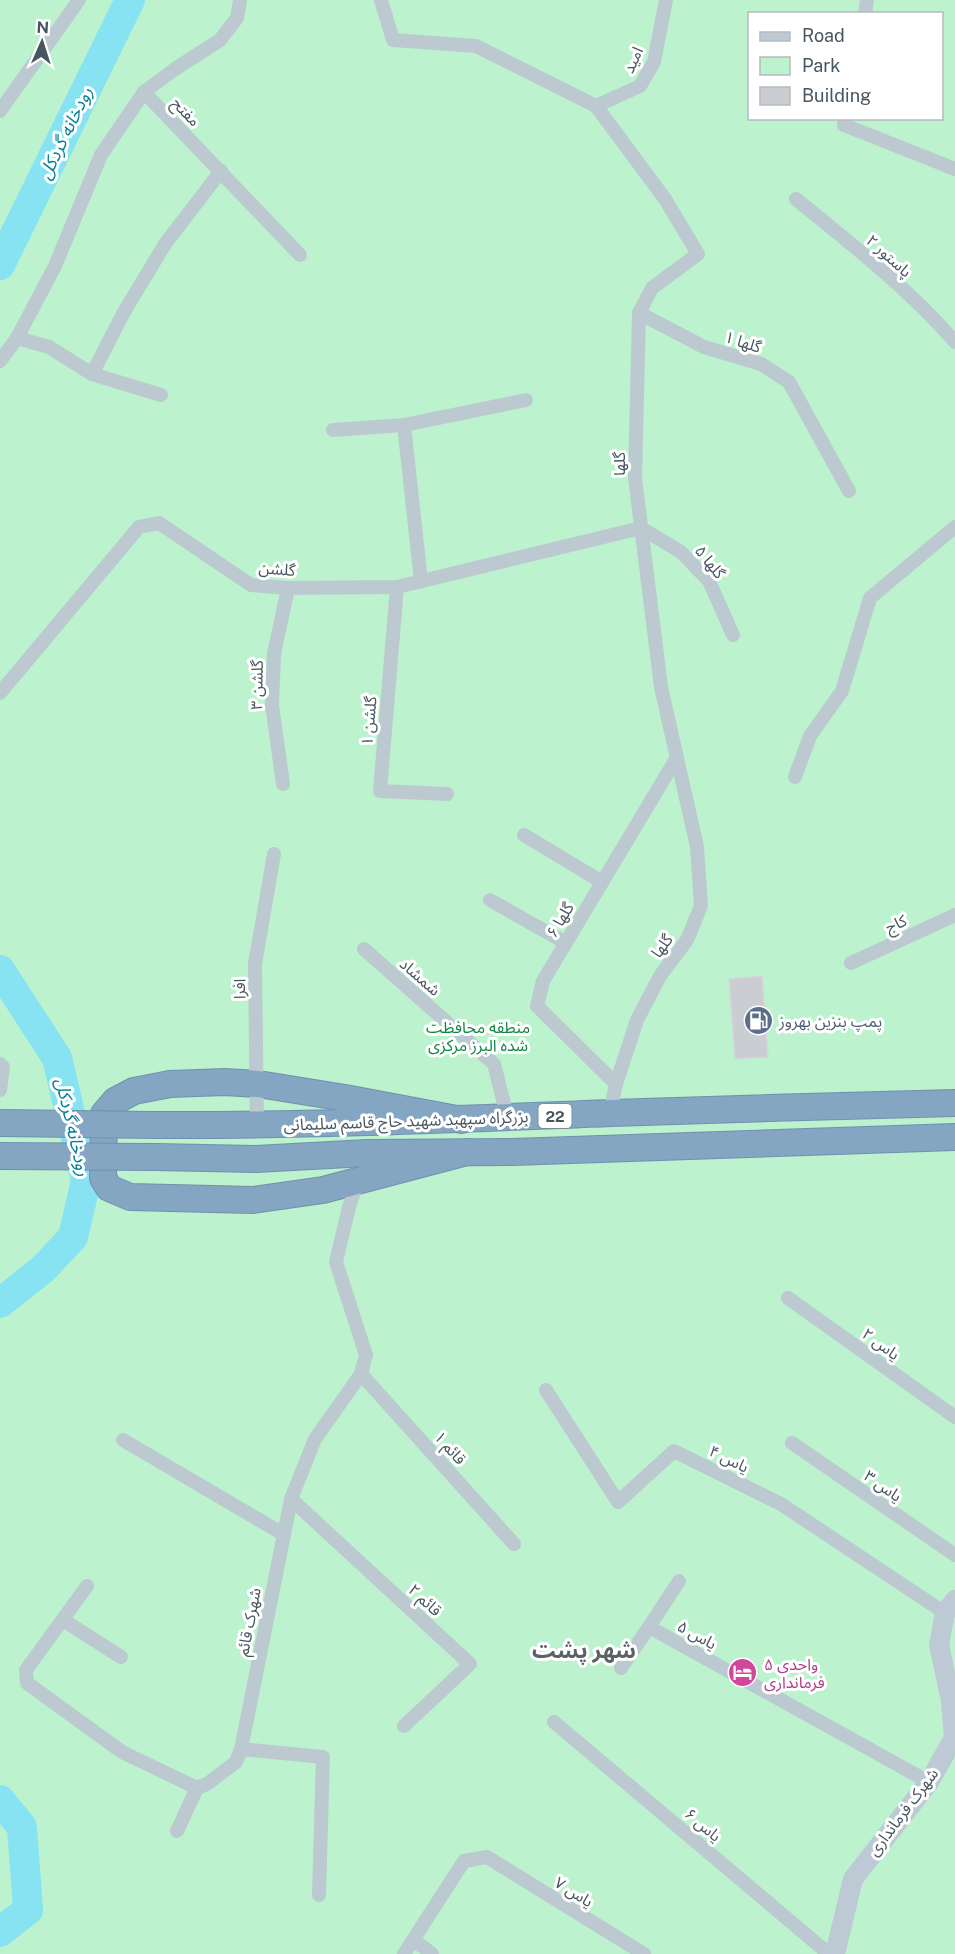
<svg xmlns="http://www.w3.org/2000/svg" width="955" height="1954" font-family="'Public Sans','Noto Sans Arabic',sans-serif">
<rect width="100%" height="100%" fill="#f3f0f0"/>
<path fill="#bcf2ce" fill-rule="evenodd" d="M0 0H955V1954H0ZM750 14H942V118H750Z"/>
<g fill="none" stroke-linecap="round" stroke-linejoin="round">
<g stroke="#87e2f2" stroke-width="30">
<polyline points="0,265 130,0"/>
<polyline points="0,970 57,1058 86,1181 73,1237 43,1269 0,1303"/>
<polyline points="0,1800 22,1827 28,1910 0,1932"/>
</g>
</g>
<polygon fill="#caced3" stroke="#d4d6dc" stroke-width="1.5" points="762,976 768,1057 735,1059 729,979"/>
<g fill="none" stroke-linecap="round" stroke-linejoin="round">
<defs>
<g id="highway">
<polyline points="462,1120 345,1098 258,1084 225,1082 170,1084 134,1091 115,1101 104,1114 103,1178 109,1188 130,1197 253,1200 323,1190 467,1152"/>
<path d="M154 1125C307 1126 459 1119 611 1113 726 1109 840 1106 955 1103"/>
<polyline points="155,1157 256,1159 367,1153 512,1152 955,1137"/>
</g>
</defs>
<use href="#highway" stroke="#7091ae" stroke-width="28"/>
<g stroke="#bdc9d0" stroke-width="14">
<polyline points="240,0 237,18 220,40 175,69 144,92 300,255"/>
<polyline points="381,0 393,40 476,46 596,106 665,199 698,254 652,288 639,313 635,478 661,687 697,847 701,906 687,940 660,976 637,1020 616,1084 610,1113"/>
<polyline points="865,14 867,0"/>
<polyline points="596,106 640,86 654,62 666,0"/>
<polyline points="0,111 79,0"/>
<polyline points="845,118 844,125 955,169"/>
<path d="M796 199C851 244 908 288 955 342"/>
<polyline points="639,313 704,347 761,364 789,382 849,491"/>
<polyline points="17,338 55,266 101,155 144,92"/>
<polyline points="0,361 17,338 49,347 92,374"/>
<polyline points="161,395 92,374 124,312 165,244 221,171"/>
<polyline points="404,425 421,581"/>
<polyline points="333,430 404,425 526,400"/>
<polyline points="397,587 380,791 447,794"/>
<polyline points="0,693 139,527 159,523 251,585 288,588 397,587 641,528 681,552 709,581 733,635"/>
<polyline points="795,777 810,736 842,691 870,598 955,527"/>
<polyline points="283,784 272,705 274,654 288,588"/>
<polyline points="524,835 602,882"/>
<polyline points="490,900 566,943"/>
<polyline points="364,949 494,1064 508,1119"/>
<polyline points="851,963 955,915"/>
<polyline points="0,1064 3,1067 0,1090"/>
<polyline points="616,1084 537,1006 543,981 676,759"/>
<polyline points="257,1126 255,964 274,854"/>
<polyline points="788,1298 955,1417"/>
<polyline points="361,1374 514,1544"/>
<polyline points="546,1390 618,1502 674,1451 781,1504 945,1613"/>
<polyline points="123,1440 283,1534"/>
<polyline points="792,1443 955,1555"/>
<polyline points="291,1499 470,1664 404,1726"/>
<polyline points="87,1586 26,1670 27,1683 122,1752 197,1788 207,1784 236,1762 241,1749 291,1499 315,1439 361,1374 366,1355 336,1262 349,1207 359,1178"/>
<polyline points="63,1620 121,1657"/>
<polyline points="649,1627 679,1581"/>
<polyline points="621,1668 649,1627 929,1782"/>
<polyline points="554,1722 829,1954"/>
<polyline points="241,1749 323,1757 319,1895"/>
<polyline points="177,1831 197,1788"/>
<polyline points="414,1940 432,1954"/>
<polyline points="404,1954 464,1861 487,1857 644,1954"/>
</g>
<polyline stroke="#bdcad5" stroke-width="20" points="835,1954 853,1879 929,1782 954,1738 951,1701 939,1645 945,1613 955,1600"/>
<use href="#highway" stroke="#85a6c2" stroke-width="26"/>
<defs>
<g id="highway-bridge">
<polyline points="0,1123 154,1125"/>
<polyline points="0,1156 155,1157"/>
</g>
</defs>
<use href="#highway-bridge" stroke="#7091ae" stroke-width="28" stroke-linecap="butt"/>
<use href="#highway-bridge" stroke="#85a6c2" stroke-width="26"/>
</g>
<defs>
<symbol id="fuel-disc" viewBox="-11 -11 22 22"><circle r="9.5" fill="#5c6f8a" stroke="#fff"/><path d="M-5.5-6h7V0h2V4h1.3V-2.5L3-4.5l.8-.8L6-3V5H2.5V1h-1V6h-7ZM-4.2-4.7v3.2H.2V-4.7Z" fill="#fff"/></symbol>
<symbol id="hotel-disc" viewBox="-11 -11 22 22"><circle r="9.5" fill="#d1479c" stroke="#fff"/><path d="M-6-4.5h1.5V1H6V5H4.5V3h-9V5H-6ZM-4 0a1.8 1.8 0 1 1 3.6 0ZM.5 0V-2.5h3Q6-2.5 6 0Z" fill="#fff"/></symbol>
</defs>
<g fill-rule="evenodd">
<use href="#fuel-disc" x="742" y="1004" width="33" height="33"/>
<use href="#hotel-disc" x="726" y="1656" width="33" height="33"/>
</g>
<g text-anchor="middle" dominant-baseline="central" stroke-width="6" stroke-linejoin="round" paint-order="stroke">
<rect fill="#fff" stroke="#7e888f" stroke-width="1.5" x="538.5" y="1104" width="33" height="24" rx="4.5"/>
<g font-size="15" font-weight="bold" fill="#47555f">
<text x="555" y="1116">22</text>
</g>
<g font-size="16" fill="#47555f" stroke="#fff">
<text transform="translate(633 60) rotate(-66)">امید</text>
<text transform="translate(186 112) rotate(46)">مفتح</text>
<text transform="translate(889 256) rotate(42)">پاستور ۲</text>
<text transform="translate(743 342) rotate(18)">گلها ۱</text>
<text transform="translate(619 464) rotate(-90)">گلها</text>
<text transform="translate(710 562) rotate(51)">گلها ۵</text>
<text transform="translate(277 569) rotate(5)">گلشن</text>
<text transform="translate(257 685) rotate(-89)">گلشن ۳</text>
<text transform="translate(369 721) rotate(-85)">گلشن ۱</text>
<text transform="translate(560 920) rotate(-59)">گلها ۶</text>
<text transform="translate(896 924) rotate(-25)">کاج</text>
<text transform="translate(662 946) rotate(-54)">گلها</text>
<text transform="translate(420 977) rotate(41)">شمشاد</text>
<text transform="translate(239 989) rotate(-90)">افرا</text>
<text transform="translate(406 1121) rotate(-2)">بزرگراه سپهبد شهید حاج قاسم سلیمانی</text>
<text transform="translate(881 1344) rotate(36)">یاس ۲</text>
<text transform="translate(450 1448) rotate(48)">قائم ۱</text>
<text transform="translate(729 1459) rotate(26)">یاس ۴</text>
<text transform="translate(883 1486) rotate(35)">یاس ۳</text>
<text transform="translate(425 1600) rotate(43)">قائم ۲</text>
<text transform="translate(249 1622) rotate(-79)">شهرک قائم</text>
<text transform="translate(697 1635) rotate(29)">یاس ۵</text>
<text transform="translate(903 1812) rotate(-53)">شهرک فرمانداری</text>
<text transform="translate(703 1825) rotate(40)">یاس ۶</text>
<text transform="translate(574 1892) rotate(32)">یاس ۷</text>
</g>
<g font-size="16" fill="#4e5e75" stroke="#fff" text-anchor="start">
<text x="779" y="1021">پمپ بنزین بهروز</text>
</g>
<g font-size="16" fill="#118644" stroke="#fff">
<text x="478" y="1027">منطقه محافظت<tspan x="478" dy="18">شده البرز مرکزی</tspan></text>
</g>
<g font-size="16" fill="#b23c85" stroke="#fff" text-anchor="start">
<text x="764" y="1664">۵ واحدی<tspan x="764" dy="18">فرمانداری</tspan></text>
</g>
<g font-size="18" font-style="italic" fill="#067f94" stroke="#fff">
<text transform="translate(65 133) rotate(-64)">رودخانه گردکل</text>
<text transform="translate(73 1127) rotate(77)">رودخانه گردکل</text>
</g>
<g font-size="22" font-weight="bold" fill="#5c6166" stroke="#fff">
<text x="584" y="1650">شهر پشت</text>
</g>
</g>
<rect x="748" y="12" width="195" height="108" fill="#ffffff" stroke="#b5bbbf" stroke-width="1.5"/>
<rect x="760" y="32" width="30" height="9" fill="#bdcad5" stroke="#b5bbbf" stroke-width="1.5"/>
<text x="802" y="42" font-size="18" fill="#47555f">Road</text>
<rect x="760" y="57" width="30" height="18" fill="#bcf2ce" stroke="#b5bbbf" stroke-width="1.5"/>
<text x="802" y="72" font-size="18" fill="#47555f">Park</text>
<rect x="760" y="87" width="30" height="18" fill="#caced3" stroke="#b5bbbf" stroke-width="1.5"/>
<text x="802" y="102" font-size="18" fill="#47555f">Building</text>
<g transform="translate(42 42) rotate(3)" stroke="#ffffff" stroke-width="4.5" paint-order="stroke">
<path d="M0-4.5L10 22L0 15L-10 22Z" fill="#47555f"/>
<text y="-9" font-size="16" font-weight="bold" text-anchor="middle" fill="#47555f">N</text>
</g>
</svg>
